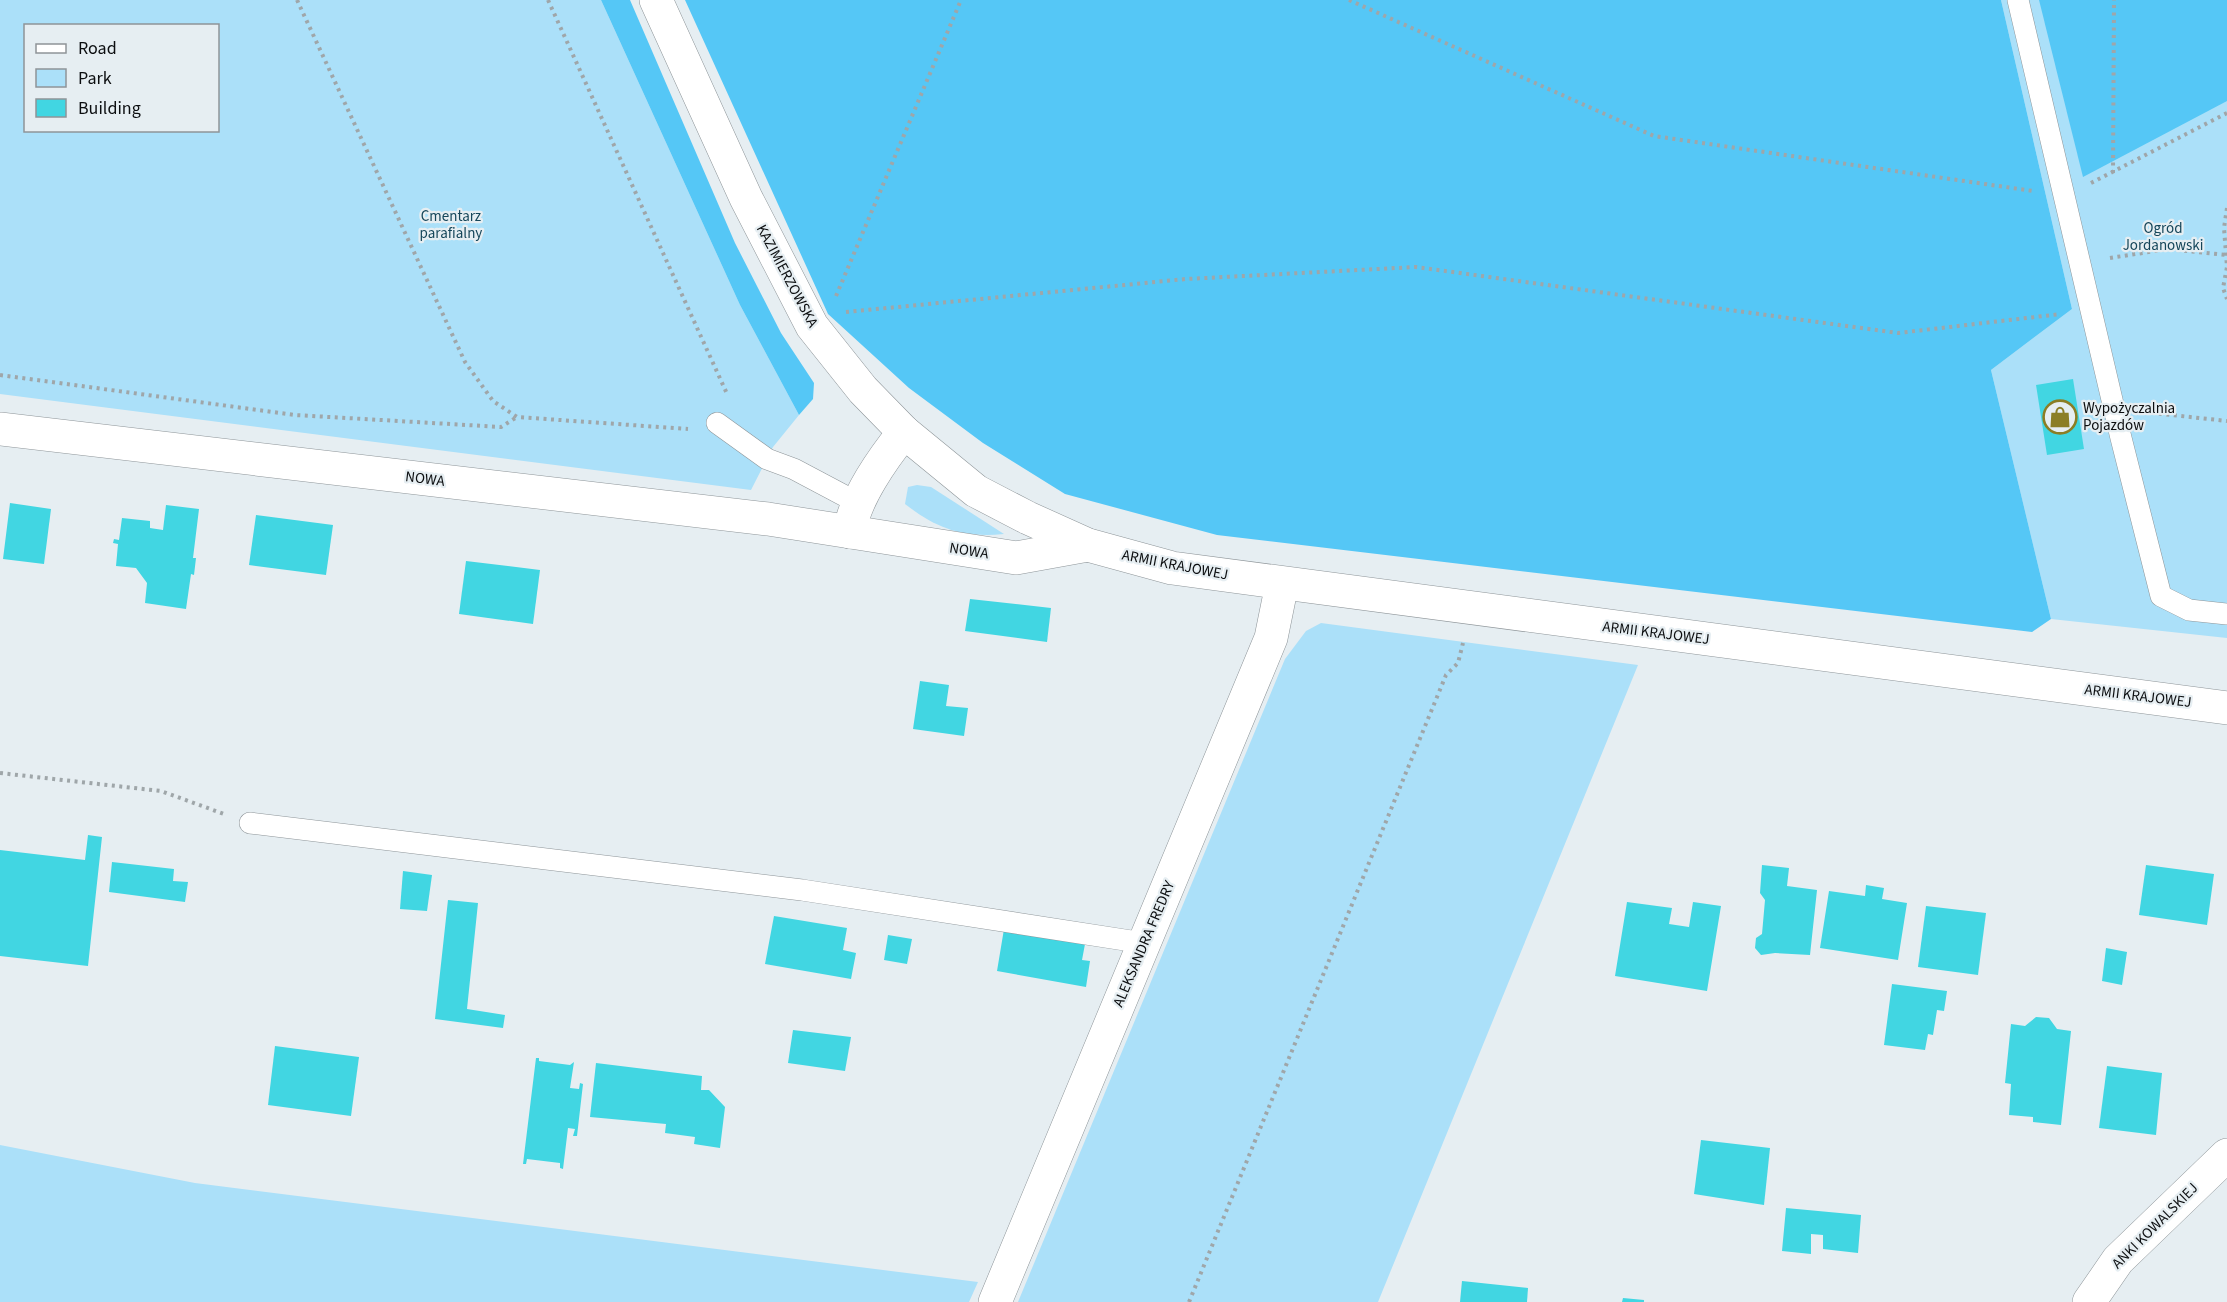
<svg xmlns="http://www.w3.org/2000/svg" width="2227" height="1302" font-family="'Source Sans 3',sans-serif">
<rect width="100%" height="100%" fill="#e6eef2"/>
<g fill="#abe0f9" fill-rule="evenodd">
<path d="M0 0H601L740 305 799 415 773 447 751 490 0 394ZM26 26H218V130H26Z"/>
<polygon points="2001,0 2227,0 2227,638 2051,619 1991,370 2072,309"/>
<path d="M917 485 931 487 1004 534C963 538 937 529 905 504L908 487Z"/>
<polygon points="1321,623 1638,665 1378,1302 1018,1302 1285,659 1306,631"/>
<polygon points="0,1145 195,1183 978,1282 969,1302 0,1302"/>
</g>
<g fill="#55c7f6">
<polygon points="601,0 630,0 735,243 781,333 814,383 813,399 799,415 740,305"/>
<polygon points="685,0 2001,0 2072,309 1991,370 2051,619 2032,632 1217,535 1065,494 983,443 909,388 828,314"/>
<polygon points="2039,0 2227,0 2227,101 2083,177"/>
</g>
<g fill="#41d6e2">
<polygon points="2073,379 2084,449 2047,455 2036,385"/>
<polygon points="10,503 51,509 44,564 3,559"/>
<polygon points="166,505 199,509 193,558 196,558 194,575 191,574 186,609 145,603 147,583 136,568 116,566 118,544 113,543 114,539 119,540 122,518 150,521 150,528 163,530"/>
<polygon points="256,515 333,525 326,575 249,565"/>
<polygon points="466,561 540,570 533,624 459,614"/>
<polygon points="970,599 1051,608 1047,642 965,631"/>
<polygon points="920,681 949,685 946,706 968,708 964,736 913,729"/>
<polygon points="88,835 102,837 88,966 0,956 0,850 85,860"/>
<polygon points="112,862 174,869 173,881 188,882 185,902 109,892"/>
<polygon points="1762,865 1789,868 1787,886 1817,890 1810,955 1775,953 1761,955 1755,948 1756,938 1762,934 1765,900 1760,893"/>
<polygon points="2146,865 2214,874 2207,925 2139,915"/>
<polygon points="403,871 432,875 427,911 400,909"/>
<polygon points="1866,885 1884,888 1882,899 1907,903 1898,960 1820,948 1829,891 1865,896"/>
<polygon points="448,900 478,903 467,1009 505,1015 503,1028 435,1019"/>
<polygon points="1627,902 1672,908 1669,924 1689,927 1693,902 1721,906 1707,991 1615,976"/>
<polygon points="1926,906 1986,913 1978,975 1918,967"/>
<polygon points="774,916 847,928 843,950 856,953 851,979 765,964"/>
<polygon points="1004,929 1085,944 1082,960 1090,961 1086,987 997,971"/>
<polygon points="888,935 912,939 907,964 884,960"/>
<polygon points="2106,948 2127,952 2122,985 2102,981"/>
<polygon points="1892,984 1947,991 1944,1011 1937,1010 1933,1035 1928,1034 1925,1050 1884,1045"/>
<polygon points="2036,1017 2049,1018 2057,1029 2071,1031 2061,1125 2033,1122 2033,1117 2009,1115 2011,1084 2005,1083 2011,1024 2025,1026"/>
<polygon points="793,1030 851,1037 845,1071 788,1063"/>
<polygon points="275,1046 359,1057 351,1116 268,1105"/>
<polygon points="536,1058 539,1058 539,1061 570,1065 574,1062 570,1088 579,1089 580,1083 583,1084 577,1136 573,1136 575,1129 568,1128 563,1169 560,1168 560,1163 527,1159 526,1164 523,1164"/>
<polygon points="596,1063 702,1076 701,1090 709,1090 725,1107 720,1148 694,1144 695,1137 665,1133 666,1124 590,1117"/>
<polygon points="2107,1066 2162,1073 2156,1135 2099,1128"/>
<polygon points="1701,1140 1770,1148 1764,1205 1694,1194"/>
<polygon points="1786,1208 1861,1215 1858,1253 1823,1249 1823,1235 1811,1234 1811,1254 1782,1251"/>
<polygon points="1462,1281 1528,1288 1527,1302 1460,1302"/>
<polygon points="1623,1298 1644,1300 1644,1302 1622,1302"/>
</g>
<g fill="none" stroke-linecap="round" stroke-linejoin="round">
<defs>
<g id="service">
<polyline points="2018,0 2121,438 2161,596 2189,610 2227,614"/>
<polyline points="717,423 767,459 794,469 860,504"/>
<polyline points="250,823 802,890 1144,943"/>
</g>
<g id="minor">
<polyline points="0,429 768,519 1016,558 1088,545"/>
<path d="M850 532C853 500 884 457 904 432"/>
<polyline points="995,1302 1271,638 1282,584"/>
<polyline points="2089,1302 2118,1260 2227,1155"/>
</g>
<polyline id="tertiary" points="656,0 746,198 812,326 863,390 904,432 976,491 1028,518 1088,545 1172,568 2227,708"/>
</defs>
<use href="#service" stroke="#8e9599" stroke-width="22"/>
<use href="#minor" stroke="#8e9599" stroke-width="34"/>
<use href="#tertiary" stroke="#8e9599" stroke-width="34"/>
<g stroke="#9fa6a9" stroke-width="4" stroke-dasharray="3 4.5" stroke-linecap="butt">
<polyline points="297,0 465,362 493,401 517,417 688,429"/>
<polyline points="548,0 728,396"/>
<polyline points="1349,0 1654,136 2033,191"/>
<polyline points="2113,173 2114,0"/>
<polyline points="2091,183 2227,113"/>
<polyline points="2227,208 2224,228 2227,267 2223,288 2227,299"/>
<polyline points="2110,258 2168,249 2227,255"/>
<polyline points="836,296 961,0"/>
<polyline points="846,312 1186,279 1416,267 1898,333 2061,314"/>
<polyline points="0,375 295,415 501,427 517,417"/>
<polyline points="2144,412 2227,421"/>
<polyline points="0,773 161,791 224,814"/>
<polyline points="1189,1302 1446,675 1458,663 1463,643"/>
</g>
<use href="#service" stroke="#fff" stroke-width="21"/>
<use href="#minor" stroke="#fff" stroke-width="33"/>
<use href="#tertiary" stroke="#fff" stroke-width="33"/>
</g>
<defs>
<symbol id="shop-ring" viewBox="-11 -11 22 22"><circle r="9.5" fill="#e6eef2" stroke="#8b7e25" stroke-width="1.5"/><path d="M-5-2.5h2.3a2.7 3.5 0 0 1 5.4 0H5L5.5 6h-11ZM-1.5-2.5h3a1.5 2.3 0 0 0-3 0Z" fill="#8b7e25"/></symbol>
</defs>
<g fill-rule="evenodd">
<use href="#shop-ring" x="2041" y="398" width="38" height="38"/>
</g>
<g text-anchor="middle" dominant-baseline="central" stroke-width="4.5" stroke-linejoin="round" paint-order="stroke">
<g font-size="15" fill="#15465a" stroke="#e6eef2">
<text x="451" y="216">Cmentarz<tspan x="451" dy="17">parafialny</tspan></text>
<text x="2163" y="228">Ogród<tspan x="2163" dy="17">Jordanowski</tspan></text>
</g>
<g font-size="15" fill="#0c0e10" stroke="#e6eef2">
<text transform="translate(787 276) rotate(62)">KAZIMIERZOWSKA</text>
<text transform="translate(425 479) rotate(7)">NOWA</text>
<text transform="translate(969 551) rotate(9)">NOWA</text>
<text transform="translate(1175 565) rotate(11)">ARMII KRAJOWEJ</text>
<text transform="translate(1656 633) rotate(7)">ARMII KRAJOWEJ</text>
<text transform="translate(2138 696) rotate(7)">ARMII KRAJOWEJ</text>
<text transform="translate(1144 944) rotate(-67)">ALEKSANDRA FREDRY</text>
<text transform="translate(2155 1226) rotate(-45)">ANKI KOWALSKIEJ</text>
</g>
<g font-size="15" fill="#0c0e10" stroke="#e6eef2" text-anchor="start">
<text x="2083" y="408">Wypożyczalnia<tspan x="2083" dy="17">Pojazdów</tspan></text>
</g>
</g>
<rect x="24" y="24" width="195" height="108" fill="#e6eef2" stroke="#8f9498" stroke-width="1.5"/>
<rect x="36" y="44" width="30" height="9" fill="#ffffff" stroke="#8f9498" stroke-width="1.5"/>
<text x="78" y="54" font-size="18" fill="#0c0e10">Road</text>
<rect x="36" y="69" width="30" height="18" fill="#abe0f9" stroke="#8f9498" stroke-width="1.5"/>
<text x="78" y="84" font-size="18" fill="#0c0e10">Park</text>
<rect x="36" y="99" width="30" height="18" fill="#41d6e2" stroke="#8f9498" stroke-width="1.5"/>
<text x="78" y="114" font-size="18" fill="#0c0e10">Building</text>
</svg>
